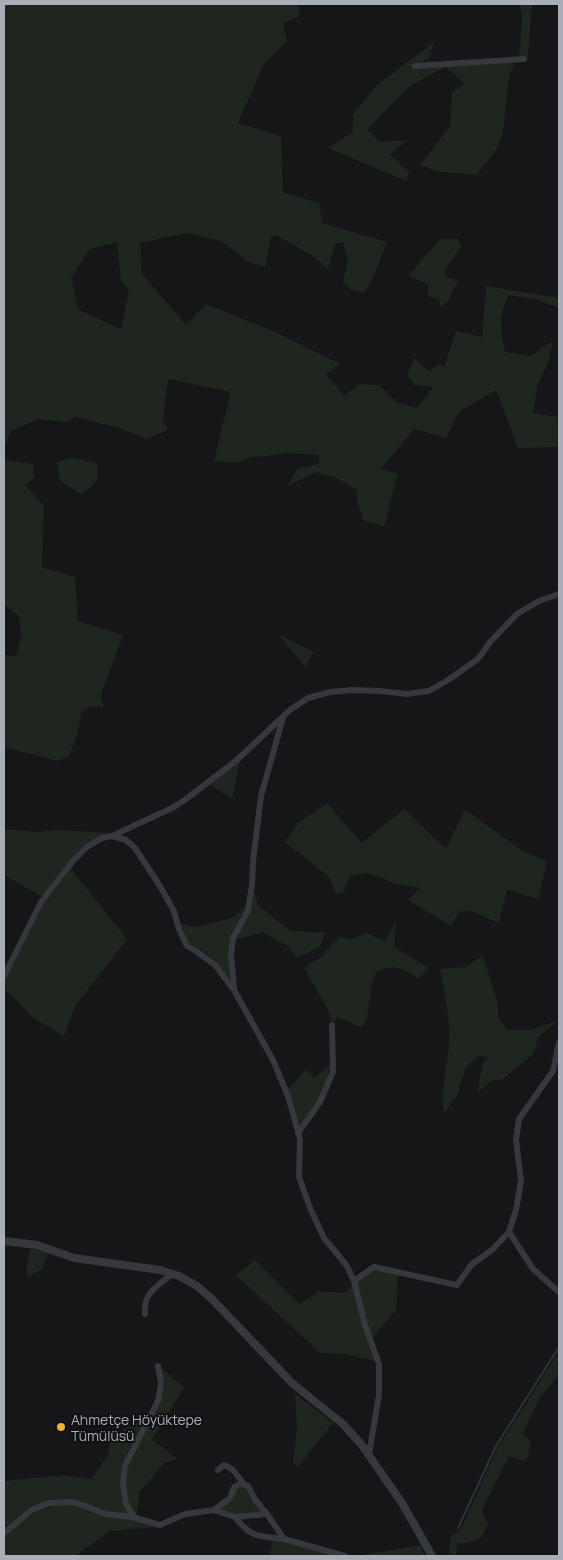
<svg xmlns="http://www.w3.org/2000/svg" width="563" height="1560" font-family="Manrope,sans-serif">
<rect width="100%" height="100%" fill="#161618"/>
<g fill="#1e261f" fill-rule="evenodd">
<path d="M4 4H298L300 16 283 23 287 41 264 64 238 123 281 136 283 192 319 203 322 223 387 242 373 278 364 293 351 290 343 281 348 262 343 242 335 244 328 269 316 258 276 235 271 237 265 267 248 262 221 241 187 233 140 243 142 274 186 325 206 304 273 331 340 364 326 374 344 396 359 384 379 385 396 402 417 408 433 387 415 385 407 375 414 358 429 371 440 364 444 367 456 331 482 337 486 286 559 298V308L535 299 508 295C499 316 500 329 505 352L530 356 553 341 548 363 538 383 533 413 559 417V447L518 448 496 390 459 412 446 438 414 429 381 469 398 474 384 527 363 520 357 500V490L336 478 317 472 287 486 298 468 319 464V455L288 453 267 456 251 457 238 463 214 461 231 392 168 379 163 421 168 430 147 439 119 428 75 417 67 422 39 419 12 430 4 448ZM117 242 121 281 129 290 121 329 79 310 71 278 90 249Z"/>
<polygon points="520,4 532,4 528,57 519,57 522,21"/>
<polygon points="434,42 429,60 414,64 431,63 466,66 515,61 509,77 503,132 498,147 477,175 441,172 420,165 450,126 452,93 464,83 445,67 410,86 367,130 380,142 407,140 390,154 409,172 406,181 328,148 353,132 353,114 377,85"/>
<polygon points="440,239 458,239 461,247 445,269 446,277 458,280 449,300 440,307 439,299 428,296 428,284 408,276"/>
<path d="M71 458 97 463C100 481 95 485 81 494L60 481 57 462Z"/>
<polygon points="4,460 33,464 34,478 25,485 44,506 42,567 75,577 78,621 123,635 101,694 103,707 90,706 81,713 77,735 69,756 57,761 4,747 4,655 16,656 21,637 19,616 4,604"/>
<polygon points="279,635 314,652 305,667"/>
<polygon points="241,756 232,799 207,782"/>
<polygon points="327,803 362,843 404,809 446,849 465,809 518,848 547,862 538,899 507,890 499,923 471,911 460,911 451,926 408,900 420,888 397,884 368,873 351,875 343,893 336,894 330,878 285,842 298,823"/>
<polygon points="4,829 37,832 56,830 109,833 99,837 41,896 4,875"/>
<polygon points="71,869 127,939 76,1005 64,1036 32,1017 4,988 4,982 43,904"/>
<polygon points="254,890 258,905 289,930 325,933 320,947 297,958 288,946 262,932 235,940 251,912"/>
<path d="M247 906 229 955V980C218 962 209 952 189 944L179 923 195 927 232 918Z"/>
<path d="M396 921 394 947 429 968 418 979C403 967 394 964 376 972L371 987 367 1019 361 1028 338 1017 333 1023 326 1006 304 968 321 957 339 937 352 939 367 933 385 941Z"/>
<path d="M483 956 498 1005V1016L507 1030H532L559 1020 538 1037 534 1053 502 1080 491 1081 477 1093 483 1063 489 1057 477 1056 465 1069 457 1095 444 1113C440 1088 449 1064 449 1039 450 1015 444 992 440 969L465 967Z"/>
<path d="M330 1064C330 1087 312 1109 299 1127L288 1089 307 1069 314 1078Z"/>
<polygon points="31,1248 49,1253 41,1270 28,1276 26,1269"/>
<polygon points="255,1260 299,1304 320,1291 344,1293 374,1267 398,1273 396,1310 373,1337 374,1361 345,1354 320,1353 236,1275"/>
<polygon points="559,1352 559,1374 540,1398 523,1433 531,1443 526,1461 509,1456 482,1510 488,1525 481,1538 467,1543 457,1543 456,1556 449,1556 450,1538 461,1529 497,1449"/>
<polygon points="161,1368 184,1388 152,1439 177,1459 164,1463 140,1492 136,1517 128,1503 124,1484 128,1467 160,1403"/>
<polygon points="295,1394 333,1423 298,1467 293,1463 297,1428"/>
<polygon points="148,1416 123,1466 129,1514 107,1512 74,1499 48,1501 4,1529 4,1481 63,1475 91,1479 108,1455 111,1437"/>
<polygon points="241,1486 247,1487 263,1512 235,1515 219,1509 236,1489"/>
<polygon points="73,1505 158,1527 109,1531 76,1556 4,1556 4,1536 35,1512 52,1506"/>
<polygon points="272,1541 283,1541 336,1556 270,1556"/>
<polygon points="420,1545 424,1556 357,1556"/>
</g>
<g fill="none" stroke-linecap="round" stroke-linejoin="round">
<polyline stroke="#2c353c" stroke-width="2" points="458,1528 496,1446 559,1347"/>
<g stroke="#37383d" stroke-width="6">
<polyline points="415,66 524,59"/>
<polyline points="112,836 174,807 186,799 237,760 290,710 308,698 330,692 352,690 380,691 407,694 429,691 448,680 478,659 491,641 517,614 539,601 559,594"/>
<polyline points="4,976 41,902 73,861 87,847 102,838 112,836 126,840 135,848 160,886 174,911 179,929 187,946 196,951 215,965 234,990 273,1060 288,1096 300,1139 299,1177 310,1208 324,1238 347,1266 354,1281"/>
<polyline points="234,989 231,954 233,938 248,911 252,885 253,862 261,796 283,718"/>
<polyline points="298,1133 320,1102 333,1072 332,1025"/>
<polyline points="509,1232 533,1269 559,1292"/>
<path d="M145 1314C143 1292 157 1287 172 1274"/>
<polyline points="369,1454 379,1395 379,1364 365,1325 354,1281 374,1267 457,1285 472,1264 492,1250 509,1232 516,1210 521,1181 516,1140 519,1119 553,1071 559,1043"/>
<polyline points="218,1470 224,1465 232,1469 244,1484"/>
<polyline points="214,1510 230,1498 235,1486 241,1484 248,1486 256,1501 267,1514"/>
<path d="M235 1517C251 1538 259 1536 284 1539"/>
<polyline points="135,1518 126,1504 123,1484 125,1466 158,1401 161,1384 158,1366"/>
<polyline points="4,1533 32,1510 49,1503 74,1502 106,1514 132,1517 160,1525 185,1514 214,1510 235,1517 267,1514 284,1539 345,1556"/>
</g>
<polyline stroke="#37383d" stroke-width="8" points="4,1241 37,1245 74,1258 160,1270 179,1276 197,1286 213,1300 292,1383 343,1424 361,1444 402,1503 432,1556"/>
</g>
<circle fill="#f2b134" stroke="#111113" stroke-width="2" cx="61" cy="1427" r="5"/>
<g text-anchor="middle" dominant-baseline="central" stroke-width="4" stroke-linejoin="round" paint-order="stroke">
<g font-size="14" fill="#a8adb8" stroke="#111113" text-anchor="start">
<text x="71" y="1419">Ahmetçe Höyüktepe<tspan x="71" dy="16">Tümülüsü</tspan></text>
</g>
</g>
<rect width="563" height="1560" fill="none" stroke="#a8adb8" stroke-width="10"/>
</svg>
